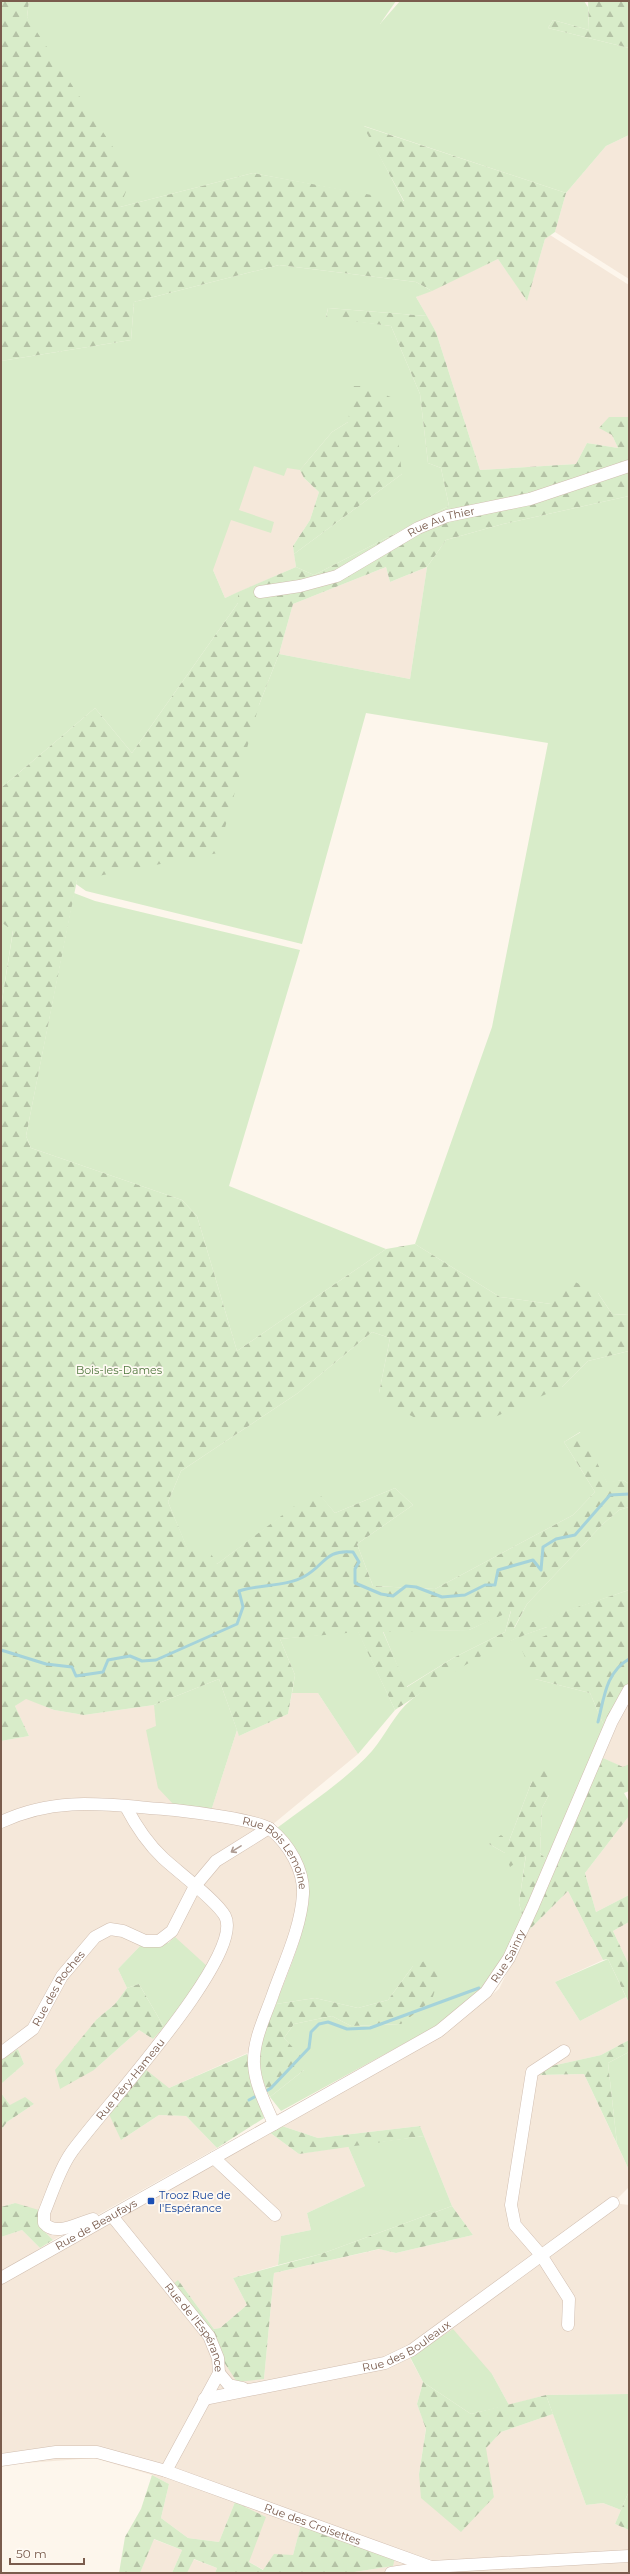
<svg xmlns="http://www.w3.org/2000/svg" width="630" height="2574" font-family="Montserrat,sans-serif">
<defs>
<pattern id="forest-firs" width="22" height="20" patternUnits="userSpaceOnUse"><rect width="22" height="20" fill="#d8ecc9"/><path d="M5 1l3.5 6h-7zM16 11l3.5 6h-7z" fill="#b4c2a5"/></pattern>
</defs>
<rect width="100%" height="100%" fill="#fdf6ec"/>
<g fill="#f5e8da" fill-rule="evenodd">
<polygon points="629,135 629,279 555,232 566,193 606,146"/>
<polygon points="550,235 629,285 629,417 609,417 612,435 618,448 587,443 576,464 480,470 436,332 416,297 498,259 527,300 545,239"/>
<polygon points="307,357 304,478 319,492 310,520 293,546 296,567 225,598 189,514"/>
<polygon points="386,567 390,582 427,567 410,679 279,654 293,604"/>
<path d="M292 1693H318L358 1754 272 1825 277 1828 302 1860 310 1888 302 1933 276 2004 259 2048 169 2088 121 2140 159 2115 186 2116 217 2148 53 2240 15 2203 1 2207V2130L7 2122 34 2104 10 2105 1 2093V2084L24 2064 18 2049 29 2034 1 2051V1741L29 1736 15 1706 26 1698 54 1710 84 1715 154 1705 156 1712V1726L211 1811 237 1730 239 1736 288 1714ZM170 1935 207 1966 153 2039 139 2030 94 2070 97 2019 115 2004 127 1988 118 1969 143 1943Z"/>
<polygon points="629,1698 629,1764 623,1768 603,1758"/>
<polygon points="629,1816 629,1895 596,1912 585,1873"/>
<polygon points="568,1891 603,1960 555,1982 580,2021 626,1997 629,2003 629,2040 601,2055 547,2067 539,2075 584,2074 629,2170 629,2187 613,2203 629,2205 629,2394 546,2395 509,2405 492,2374 410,2358 423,2382 417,2404 426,2428 419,2474 494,2497 485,2448 501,2432 553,2414 586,2505 603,2503 621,2510 615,2524 629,2530 629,2573 348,2573 393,2566 301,2526 293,2555 264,2570 249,2562 235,2502 219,2542 188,2538 161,2518 169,2484 152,2475 94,2458 1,2465 1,2282 269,2132 299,2154 348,2146 365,2186 307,2213 311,2230 281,2236 278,2265 233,2278 247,2305 220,2328 214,2329 178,2280 213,2338 264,2379 274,2273 380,2249 396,2253 473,2235 452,2206 420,2126 318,2138 282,2126 452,2028 499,1989 526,1933"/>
<polygon points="629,1922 629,1965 613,1931"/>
<polygon points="22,2230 40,2248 1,2274 1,2237"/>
<polygon points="153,2539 182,2550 172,2573 140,2573"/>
<polygon points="193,2559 217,2568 215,2573 187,2573"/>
</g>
<g fill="#d8ecc9">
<polygon points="29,1 396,1 380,24 400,1 584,1 588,7 589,30 553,20 548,28 629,48 629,135 606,146 566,193 364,126 404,202 253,173 120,207 27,17"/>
<polygon points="279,265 416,282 432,291 416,297 427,316 328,308 326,317 391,326 420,394 428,463 441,468 449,506 314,575 296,567 294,554 402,474 348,422 332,432 300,470 287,468 284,476 254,466 239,510 274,522 271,533 231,520 213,570 225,598 238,592 238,603 132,753 95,708 1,788 1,361 131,340 134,302"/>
<polygon points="629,496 629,1315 612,1314 598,1293 551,1304 500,1297 415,1244 492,1027 548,743 366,713 302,944 86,891 76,884 77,880 259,705 279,654 410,679 427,567 446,540 503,524"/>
<polygon points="74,893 95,901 300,950 229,1186 386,1249 237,1351 197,1216 182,1200 31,1148 26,1136"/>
<polygon points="1,922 13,930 1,1007"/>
<polygon points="372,1332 390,1338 379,1393 562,1387 588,1361 629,1351 629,1484 623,1480 607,1483 580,1432 564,1442 595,1492 573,1515 435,1589 373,1586 357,1544 413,1505 395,1488 335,1513 316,1491 217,1564 189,1553 168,1502 181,1471 298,1393"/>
<polygon points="629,1507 629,1590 514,1629 527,1604 603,1524 619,1510"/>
<polygon points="511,1610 505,1632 453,1658 406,1687 383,1631 469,1630"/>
<path d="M547 1627V1635L535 1679 590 1693 605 1728 549 1862 540 1853 542 1808 549 1795 532 1781 509 1841 489 1844 505 1853 526 1854 519 1903 524 1922 481 1991 438 2025 281 2111 270 2097 304 2070 303 2059 284 2038 294 2024 332 2016 351 2026 401 2024 413 1966 388 2000 358 2008 315 1998 276 2004C290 1966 323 1899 301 1860 295 1848 285 1838 277 1828 309 1804 345 1781 372 1751 385 1736 395 1713 411 1700 450 1669 499 1642 547 1627Z"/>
<polygon points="358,1631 395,1710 358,1754 318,1693 292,1693 295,1675 280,1639"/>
<polygon points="219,1679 237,1730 211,1811 174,1805 158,1788 146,1730 156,1726 154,1705"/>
<polygon points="175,1937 207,1966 173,2019 164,2027 139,1984 127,1988 118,1969 143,1943 168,1943"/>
<polygon points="608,1959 626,1997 580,2021 555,1982"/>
<polygon points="629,2052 629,2170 617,2144 608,2063"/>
<polygon points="424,2136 452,2206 321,2254 278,2265 281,2236 311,2230 307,2213 365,2186 348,2146"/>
<polygon points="453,2329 492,2374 509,2405 471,2414 423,2382 410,2357"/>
<polygon points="629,2394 629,2491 621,2510 603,2503 586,2505 546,2395"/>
</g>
<g fill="url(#forest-firs)" fill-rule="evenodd">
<polygon points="1,1 29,1 27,17 132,176 120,207 253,173 404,201 363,126 566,193 555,232 545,239 527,301 498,259 432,291 416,282 279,265 134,302 131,340 1,361"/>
<polygon points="588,1 629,1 629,48 548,28 553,20 589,30"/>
<path d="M328 308 427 316 436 332 480 470 576 464 587 443 618 448 612 435 599 428 609 417H629V496L503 524 446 540 427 567 390 582 386 567 293 604 279 654 259 705 218 853 77 880 26 1136 31 1148 182 1200 197 1216 237 1351 386 1249 415 1244 500 1297 551 1304 569 1279 598 1293 612 1314 629 1315V1351L588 1361 562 1387 488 1420H419L389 1404 379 1393 390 1338 372 1332 298 1393 181 1471 168 1502 189 1552 207 1547 217 1564 316 1490 335 1513 395 1488 413 1505 357 1544 373 1586 435 1589 573 1515 595 1492 564 1442 581 1432 607 1482 623 1480 629 1484V1507L619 1510 603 1524 527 1604 514 1628 629 1590V1690L605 1728 590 1693 535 1679 520 1646 547 1635V1627C491 1645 444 1678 395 1710L358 1632 280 1639 295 1675 288 1714 239 1736 219 1679 154 1705 84 1715 54 1710 26 1699 15 1706 29 1736 1 1741V1007L13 931 1 922V788L95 708 132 753 238 603V592L296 567 314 575 449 506 441 468 428 463 420 394 391 326 326 318ZM511 1611 505 1632 453 1658 407 1687 383 1632 469 1630Z"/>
<polygon points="353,386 364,386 393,398 402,474 294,554 293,546 310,520 319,492 304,478 300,470 332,432 348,422"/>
<polygon points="603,1758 623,1767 629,1764 629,1791 624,1793 629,1802 629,1816 585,1873 596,1912 629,1895 629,1922 613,1931 629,1965 629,2003 608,1959 603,1960 568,1891 526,1933 540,1898"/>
<polygon points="550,1760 549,1795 542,1808 540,1853 549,1862 524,1922 519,1903 526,1855 510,1867 505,1853 489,1844 501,1835 509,1841 532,1781"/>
<path d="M424 1961 440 1973 432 2000 401 2024 351 2026 332 2016 294 2024 284 2038 304 2059V2070L270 2097C250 2056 260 2044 276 2004L315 1998 358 2008 388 2000 413 1966Z"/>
<polygon points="139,1984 164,2027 153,2039 139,2030 94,2070 60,2089 55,2070 97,2019 115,2004 127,1988"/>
<polygon points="629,2040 629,2052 608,2063 617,2144 584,2074 538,2075 547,2067 601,2055"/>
<polygon points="18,2049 24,2064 1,2084 1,2060"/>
<polygon points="247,2054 264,2118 217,2148 186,2116 159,2115 121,2140 108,2112 145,2069 169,2088"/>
<polygon points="1,2093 10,2105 25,2097 34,2104 7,2122 1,2130"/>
<polygon points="282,2126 318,2138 420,2126 424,2136 299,2154 269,2132"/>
<polygon points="15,2203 39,2210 40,2227 53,2240 40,2248 22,2230 1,2237 1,2207"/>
<polygon points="452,2206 473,2235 396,2253 379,2249 274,2273 264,2379 237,2382 173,2284 178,2280 214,2329 220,2328 247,2305 233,2278 321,2254"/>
<polygon points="423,2382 471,2414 546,2395 553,2414 501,2432 486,2448 494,2497 461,2532 421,2498 419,2474 426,2429 417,2404"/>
<polygon points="152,2475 169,2484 161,2518 188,2538 219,2542 235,2502 266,2517 249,2562 263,2570 274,2554 293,2555 301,2525 395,2558 393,2566 348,2573 215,2573 217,2568 194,2559 187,2573 172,2573 182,2550 154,2539 140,2573 119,2573 125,2537 141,2509"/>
<polygon points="629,2491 629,2530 615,2524"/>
</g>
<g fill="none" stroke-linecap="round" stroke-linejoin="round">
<g stroke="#a5d3da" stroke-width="3">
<path d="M1 1650 46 1664 72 1667 76 1676 103 1672 108 1660 130 1656 142 1661 156 1660 237 1624 243 1607 239 1591C260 1584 286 1587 305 1576 325 1565 325 1549 353 1552L359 1562 355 1569V1583L381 1594 393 1596 406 1586 416 1587 442 1597 465 1595 485 1585H495L498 1570 533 1560 541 1570 543 1547 556 1539 575 1535 610 1495 629 1494"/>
<path d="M598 1722C604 1698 606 1672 629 1659"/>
<polyline points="263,2093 271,2088 309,2048 311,2032 319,2024 328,2022 347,2029 370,2028 479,1988"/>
<polyline points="249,2100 258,2095"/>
</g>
<defs>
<g id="minor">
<path id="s1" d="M260 592 300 586 337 576 418 528 447 516 530 499 629 466"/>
<path id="s2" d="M1 1822C60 1794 113 1806 175 1810 193 1812 258 1820 270 1829 289 1844 304 1870 303 1894 301 1929 283 1965 272 1997 264 2019 253 2041 254 2064 255 2085 266 2105 274 2124"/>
<polyline points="564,2051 532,2072 511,2205 515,2225 541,2255 569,2299 568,2325"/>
<path id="s3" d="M1 2053 33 2029 62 1976 95 1937 110 1929 123 1931 145 1941H159L172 1931 195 1886 216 1861 269 1828"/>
<polyline points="214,2158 275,2215"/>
<path id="s4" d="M112 2216 209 2336 218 2358 219 2373 166 2471"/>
<path id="s5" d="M93 2219C77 2223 56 2237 44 2223V2213C52 2194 59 2170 71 2153 97 2115 246 1956 225 1916 216 1900 178 1872 163 1858 147 1843 136 1826 126 1807"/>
<path id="s6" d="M1 2278 439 2031 486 1992 509 1958 533 1906 612 1721 629 1690"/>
<polyline points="219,2373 229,2385 243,2388"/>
<path id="s7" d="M204 2399 385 2363 412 2350 613 2203"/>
<path id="s8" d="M1 2460 56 2452H97L166 2471 431 2567 629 2556"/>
<polyline points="391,2573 430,2567"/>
</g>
</defs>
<use href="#minor" stroke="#d1beb0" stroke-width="13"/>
<use href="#minor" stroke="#fff" stroke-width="12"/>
</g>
<defs><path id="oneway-shaft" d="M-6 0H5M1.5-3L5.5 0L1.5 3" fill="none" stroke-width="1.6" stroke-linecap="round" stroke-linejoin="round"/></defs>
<use stroke="#af9d94" href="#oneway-shaft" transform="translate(236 1849) rotate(148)"/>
<rect fill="#1a4fb4" stroke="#fffaf3" stroke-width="1.5" x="147" y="2197" width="8" height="8" rx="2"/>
<g text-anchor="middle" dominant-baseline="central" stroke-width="3.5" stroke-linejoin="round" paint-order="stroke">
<g font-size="11" fill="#7a5c4d" stroke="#fffaf3">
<text stroke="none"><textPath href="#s1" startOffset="197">Rue Au Thier</textPath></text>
<text stroke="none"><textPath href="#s2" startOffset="295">Rue Bois Lemoine</textPath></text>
<text stroke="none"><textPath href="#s6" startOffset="606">Rue Sainry</textPath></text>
<text stroke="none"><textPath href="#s3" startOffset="88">Rue des Roches</textPath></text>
<text stroke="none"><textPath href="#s5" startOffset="223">Rue Péry-Hameau</textPath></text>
<text stroke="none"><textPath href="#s6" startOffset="109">Rue de Beaufays</textPath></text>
<text stroke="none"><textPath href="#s4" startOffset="140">Rue de l'Espérance</textPath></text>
<text stroke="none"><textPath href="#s7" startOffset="211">Rue des Bouleaux</textPath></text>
<text stroke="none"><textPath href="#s8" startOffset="324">Rue des Croisettes</textPath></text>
</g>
<g font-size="11" fill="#537a41" stroke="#fffaf3">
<text x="119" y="1370">Bois-les-Dames</text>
</g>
<g font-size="11" fill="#164399" stroke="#fffaf3" text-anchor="start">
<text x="159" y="2195">Trooz Rue de<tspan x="159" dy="13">l'Espérance</tspan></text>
</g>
</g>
<rect width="630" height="2574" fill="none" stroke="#7a5c4d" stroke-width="4"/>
<path d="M10 2558v6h74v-6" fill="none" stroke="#7a5c4d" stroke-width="2"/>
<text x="16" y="2558" font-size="12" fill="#7a5c4d" stroke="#fffaf3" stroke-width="3" paint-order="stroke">50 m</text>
</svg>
